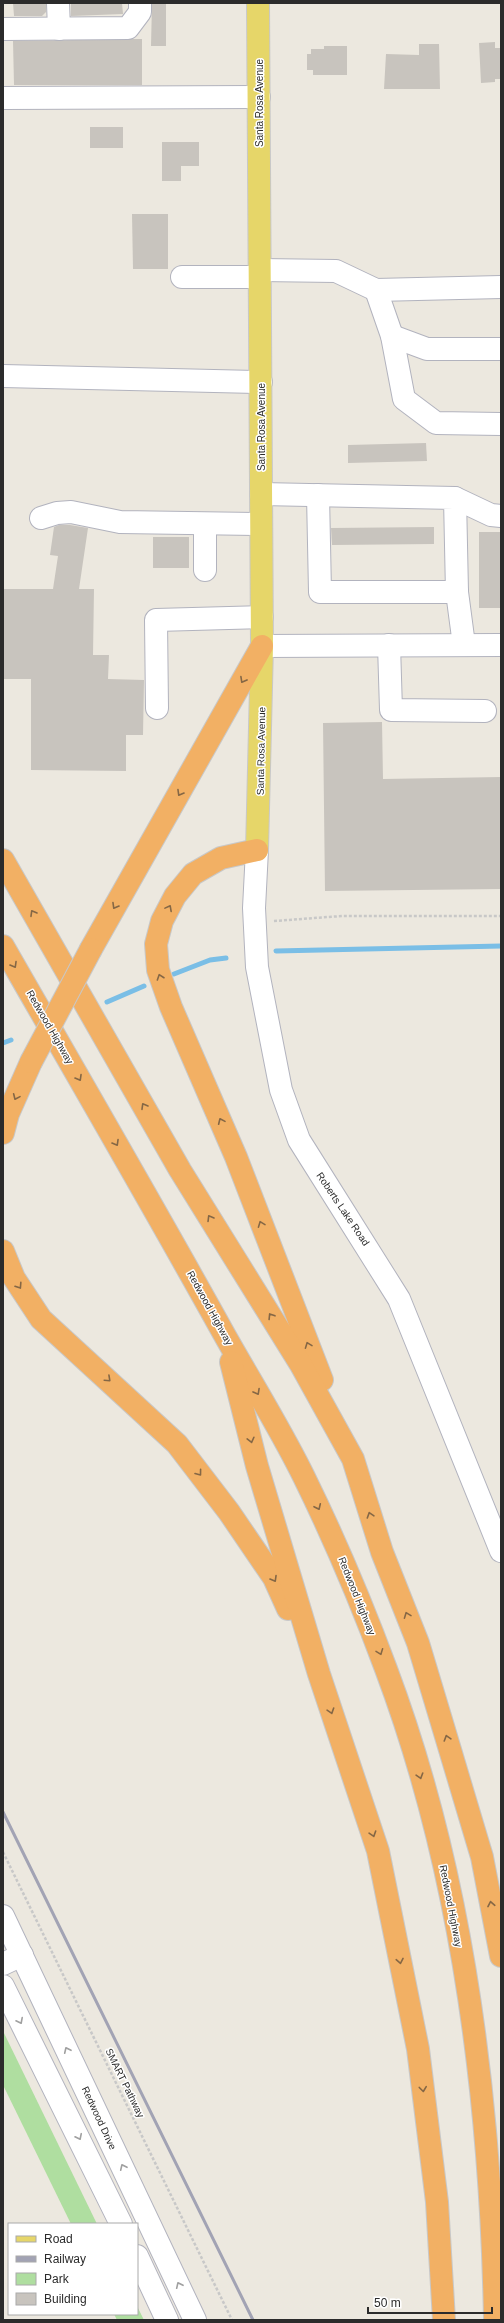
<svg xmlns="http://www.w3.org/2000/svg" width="504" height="2323" font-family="Helvetica,sans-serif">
<rect width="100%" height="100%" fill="#ece8df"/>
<g fill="#afdea0">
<polygon points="3,2031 97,2224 71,2224 3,2085"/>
<polygon points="137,2306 144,2320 117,2320 114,2314 137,2314"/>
</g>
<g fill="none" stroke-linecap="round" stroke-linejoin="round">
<g stroke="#7abee6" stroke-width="5">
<polyline points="276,951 501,946"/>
<polyline points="174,974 210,960 226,958"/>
<polyline points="107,1002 144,986"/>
<polyline points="3,1043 11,1040"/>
</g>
</g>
<g fill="#c8c4be">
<polygon points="13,3 46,3 46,12 42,16 14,16"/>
<polygon points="71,3 122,3 123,14 71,16"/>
<polygon points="152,3 166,3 166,46 151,46"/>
<polygon points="134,39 142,39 142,85 14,85 13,41"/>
<polygon points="495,42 495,48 501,48 501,79 495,79 495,82 481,83 479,43"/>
<polygon points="419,44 439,44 440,89 384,89 386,54 419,55"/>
<polygon points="324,46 347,46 347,75 313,75 313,70 307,70 307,54 311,54 311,49 324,49"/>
<rect x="90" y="127" width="33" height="21"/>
<polygon points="162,142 199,142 199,166 181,166 181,181 162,181"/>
<polygon points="132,214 168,214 168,269 133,269"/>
<polygon points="426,443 427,461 348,463 348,445"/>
<polygon points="59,525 70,525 88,528 79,589 94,589 93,655 109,655 108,679 144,680 143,735 126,735 126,771 31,770 31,679 3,679 3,589 53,589 58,556 50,555 54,527"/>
<polygon points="434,527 434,544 332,545 331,528"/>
<rect x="479" y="532" width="22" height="76"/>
<rect x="153" y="537" width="36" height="31"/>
<polygon points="382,722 383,779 501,777 501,889 325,891 323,723"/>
</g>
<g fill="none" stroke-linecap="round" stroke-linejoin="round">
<defs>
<g id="minor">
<polyline points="58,3 59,29"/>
<polyline points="3,29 128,28 140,12 140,3"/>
<polyline points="3,98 259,97"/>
<polyline points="260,270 336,271 376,290 501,287"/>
<polyline points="182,277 260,277"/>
<polyline points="376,290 392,336 404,399 436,423 501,424"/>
<polyline points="392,336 427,349 501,349"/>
<polyline points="3,376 261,382"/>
<polyline points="261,494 455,498 457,592 464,645"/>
<polyline points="318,495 320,592 457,592"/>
<polyline points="455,498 491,515 501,516"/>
<polyline points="41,518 57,513 71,512 120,522 261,524"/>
<polyline points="205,524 205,570"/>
<polyline points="389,645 391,710 485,711"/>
<polyline points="262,646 501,645"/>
<polyline points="157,708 156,620 262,617"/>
<polyline points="257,850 254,908 257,967 281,1090 299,1140 399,1299 501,1551"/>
<polyline points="3,1916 195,2320"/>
<polyline points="3,1964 22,1955"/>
<polyline points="3,1986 121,2224"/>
<polyline points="137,2256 167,2320"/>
</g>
<polyline id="major" points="257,850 262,646 258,3"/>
<g id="highway">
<polyline points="257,850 221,858 193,874 175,896 162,921 156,944 158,970 171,1007 236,1157 322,1380"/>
<polyline points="3,860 180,1170 301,1365 353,1459 382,1552 418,1643 442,1723 482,1857 501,1956"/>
<path d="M3 946C77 1075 152 1204 224 1334 251 1382 280 1428 304 1477 335 1540 362 1604 386 1669 463 1874 491 2102 495 2320"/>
<polyline points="91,949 262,646"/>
<polyline points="3,1133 8,1114 31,1062"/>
<polyline points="3,1251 14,1278 41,1319 177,1444 229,1512 274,1578 288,1609"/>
<polyline points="231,1362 257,1466 319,1674 378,1851 418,2049 437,2202 444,2320"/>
</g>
</defs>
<use href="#minor" stroke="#b2b3be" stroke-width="24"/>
<use href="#major" stroke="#c8c8c8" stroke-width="24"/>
<use href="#highway" stroke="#c8c8c8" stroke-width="24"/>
<g stroke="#c8c8c8" stroke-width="2.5" stroke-dasharray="3 2" stroke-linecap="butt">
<polyline points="274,921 342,916 501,916"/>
<polyline points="3,1852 232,2320"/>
</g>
<use href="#minor" stroke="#fff" stroke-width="22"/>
<use href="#major" stroke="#e6d669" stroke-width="22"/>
<use href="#highway" stroke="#f2b064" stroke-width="22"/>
<polyline stroke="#a2a3b4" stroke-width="3" points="3,1812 253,2320"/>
<defs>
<polyline id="highway-bridge" points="31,1062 91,949"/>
</defs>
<use href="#highway-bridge" stroke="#c8c8c8" stroke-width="24" stroke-linecap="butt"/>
<use href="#highway-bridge" stroke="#f2b064" stroke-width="22"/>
</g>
<defs><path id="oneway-chevron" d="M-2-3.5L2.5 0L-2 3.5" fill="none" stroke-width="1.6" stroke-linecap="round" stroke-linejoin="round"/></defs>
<g stroke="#856745">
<use href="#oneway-chevron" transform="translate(243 680) rotate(119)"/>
<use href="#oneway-chevron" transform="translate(180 793) rotate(120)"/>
<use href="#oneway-chevron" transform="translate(115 906) rotate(120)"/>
<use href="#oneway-chevron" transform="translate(169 908) rotate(-62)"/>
<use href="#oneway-chevron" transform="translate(33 913) rotate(-120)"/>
<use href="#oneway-chevron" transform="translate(14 965) rotate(60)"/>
<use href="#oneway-chevron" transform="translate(160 977) rotate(-109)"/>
<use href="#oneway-chevron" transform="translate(79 1078) rotate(60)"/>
<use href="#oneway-chevron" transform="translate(16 1097) rotate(114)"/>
<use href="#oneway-chevron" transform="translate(144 1106) rotate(-120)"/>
<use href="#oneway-chevron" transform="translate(221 1121) rotate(-114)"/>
<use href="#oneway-chevron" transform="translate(116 1143) rotate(60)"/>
<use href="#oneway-chevron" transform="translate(210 1218) rotate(-121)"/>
<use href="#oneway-chevron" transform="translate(261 1224) rotate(-111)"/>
<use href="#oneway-chevron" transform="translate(19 1286) rotate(57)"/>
<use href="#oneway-chevron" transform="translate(271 1316) rotate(-122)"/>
<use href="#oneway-chevron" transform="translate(308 1345) rotate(-111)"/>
<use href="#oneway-chevron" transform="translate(108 1379) rotate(43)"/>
<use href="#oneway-chevron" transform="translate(257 1392) rotate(61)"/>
<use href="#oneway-chevron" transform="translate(251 1440) rotate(76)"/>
<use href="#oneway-chevron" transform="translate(199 1473) rotate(53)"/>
<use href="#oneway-chevron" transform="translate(318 1507) rotate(65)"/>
<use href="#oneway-chevron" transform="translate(370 1515) rotate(-108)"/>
<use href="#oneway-chevron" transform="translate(274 1579) rotate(60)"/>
<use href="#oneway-chevron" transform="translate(407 1615) rotate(-111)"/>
<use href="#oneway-chevron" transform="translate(380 1652) rotate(69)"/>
<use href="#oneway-chevron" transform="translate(331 1711) rotate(72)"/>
<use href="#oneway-chevron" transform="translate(447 1738) rotate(-107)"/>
<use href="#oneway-chevron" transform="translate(420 1776) rotate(73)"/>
<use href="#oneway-chevron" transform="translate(373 1834) rotate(72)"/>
<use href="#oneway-chevron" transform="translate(491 1904) rotate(-101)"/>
<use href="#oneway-chevron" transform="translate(400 1961) rotate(79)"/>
<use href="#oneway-chevron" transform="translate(423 2089) rotate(83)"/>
</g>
<g stroke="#a0a0a0">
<use href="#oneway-chevron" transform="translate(20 2021) rotate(63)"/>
<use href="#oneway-chevron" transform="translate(67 2050) rotate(-115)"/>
<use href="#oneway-chevron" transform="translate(79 2137) rotate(64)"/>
<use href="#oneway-chevron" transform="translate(123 2167) rotate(-115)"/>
<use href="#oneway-chevron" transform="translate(179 2285) rotate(-115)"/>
</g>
<g text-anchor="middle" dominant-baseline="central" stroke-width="3" stroke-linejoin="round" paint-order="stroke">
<g font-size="10" fill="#2b2b2b" stroke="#fff">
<text transform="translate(259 103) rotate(-90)">Santa Rosa Avenue</text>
<text transform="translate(261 427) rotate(-90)">Santa Rosa Avenue</text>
<text transform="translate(261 751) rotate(-89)">Santa Rosa Avenue</text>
<text transform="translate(50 1027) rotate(60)">Redwood Highway</text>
<text transform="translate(343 1209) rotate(56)">Roberts Lake Road</text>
<text transform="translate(210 1308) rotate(61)">Redwood Highway</text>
<text transform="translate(357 1596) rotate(68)">Redwood Highway</text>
<text transform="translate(451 1906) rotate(79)">Redwood Highway</text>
<text transform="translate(125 2083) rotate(64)">SMART Pathway</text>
<text transform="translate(99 2118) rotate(65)">Redwood Drive</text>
</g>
</g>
<rect width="504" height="2323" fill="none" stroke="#2b2b2b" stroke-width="8"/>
<rect x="8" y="2223" width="130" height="92" fill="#ffffff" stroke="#aaaaaa"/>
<rect x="16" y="2236" width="20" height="6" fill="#e6d669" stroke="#aaaaaa"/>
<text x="44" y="2243" font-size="12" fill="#2b2b2b">Road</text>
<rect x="16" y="2256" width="20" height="6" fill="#a2a3b4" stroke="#aaaaaa"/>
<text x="44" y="2263" font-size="12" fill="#2b2b2b">Railway</text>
<rect x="16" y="2273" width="20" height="12" fill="#afdea0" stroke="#aaaaaa"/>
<text x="44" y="2283" font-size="12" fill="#2b2b2b">Park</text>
<rect x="16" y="2293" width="20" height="12" fill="#c8c4be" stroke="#aaaaaa"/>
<text x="44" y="2303" font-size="12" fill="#2b2b2b">Building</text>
<path d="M368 2307v6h124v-6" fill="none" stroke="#2b2b2b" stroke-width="2"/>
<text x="374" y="2307" font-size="12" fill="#2b2b2b" stroke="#ffffff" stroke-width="3" paint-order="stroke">50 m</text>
</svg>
